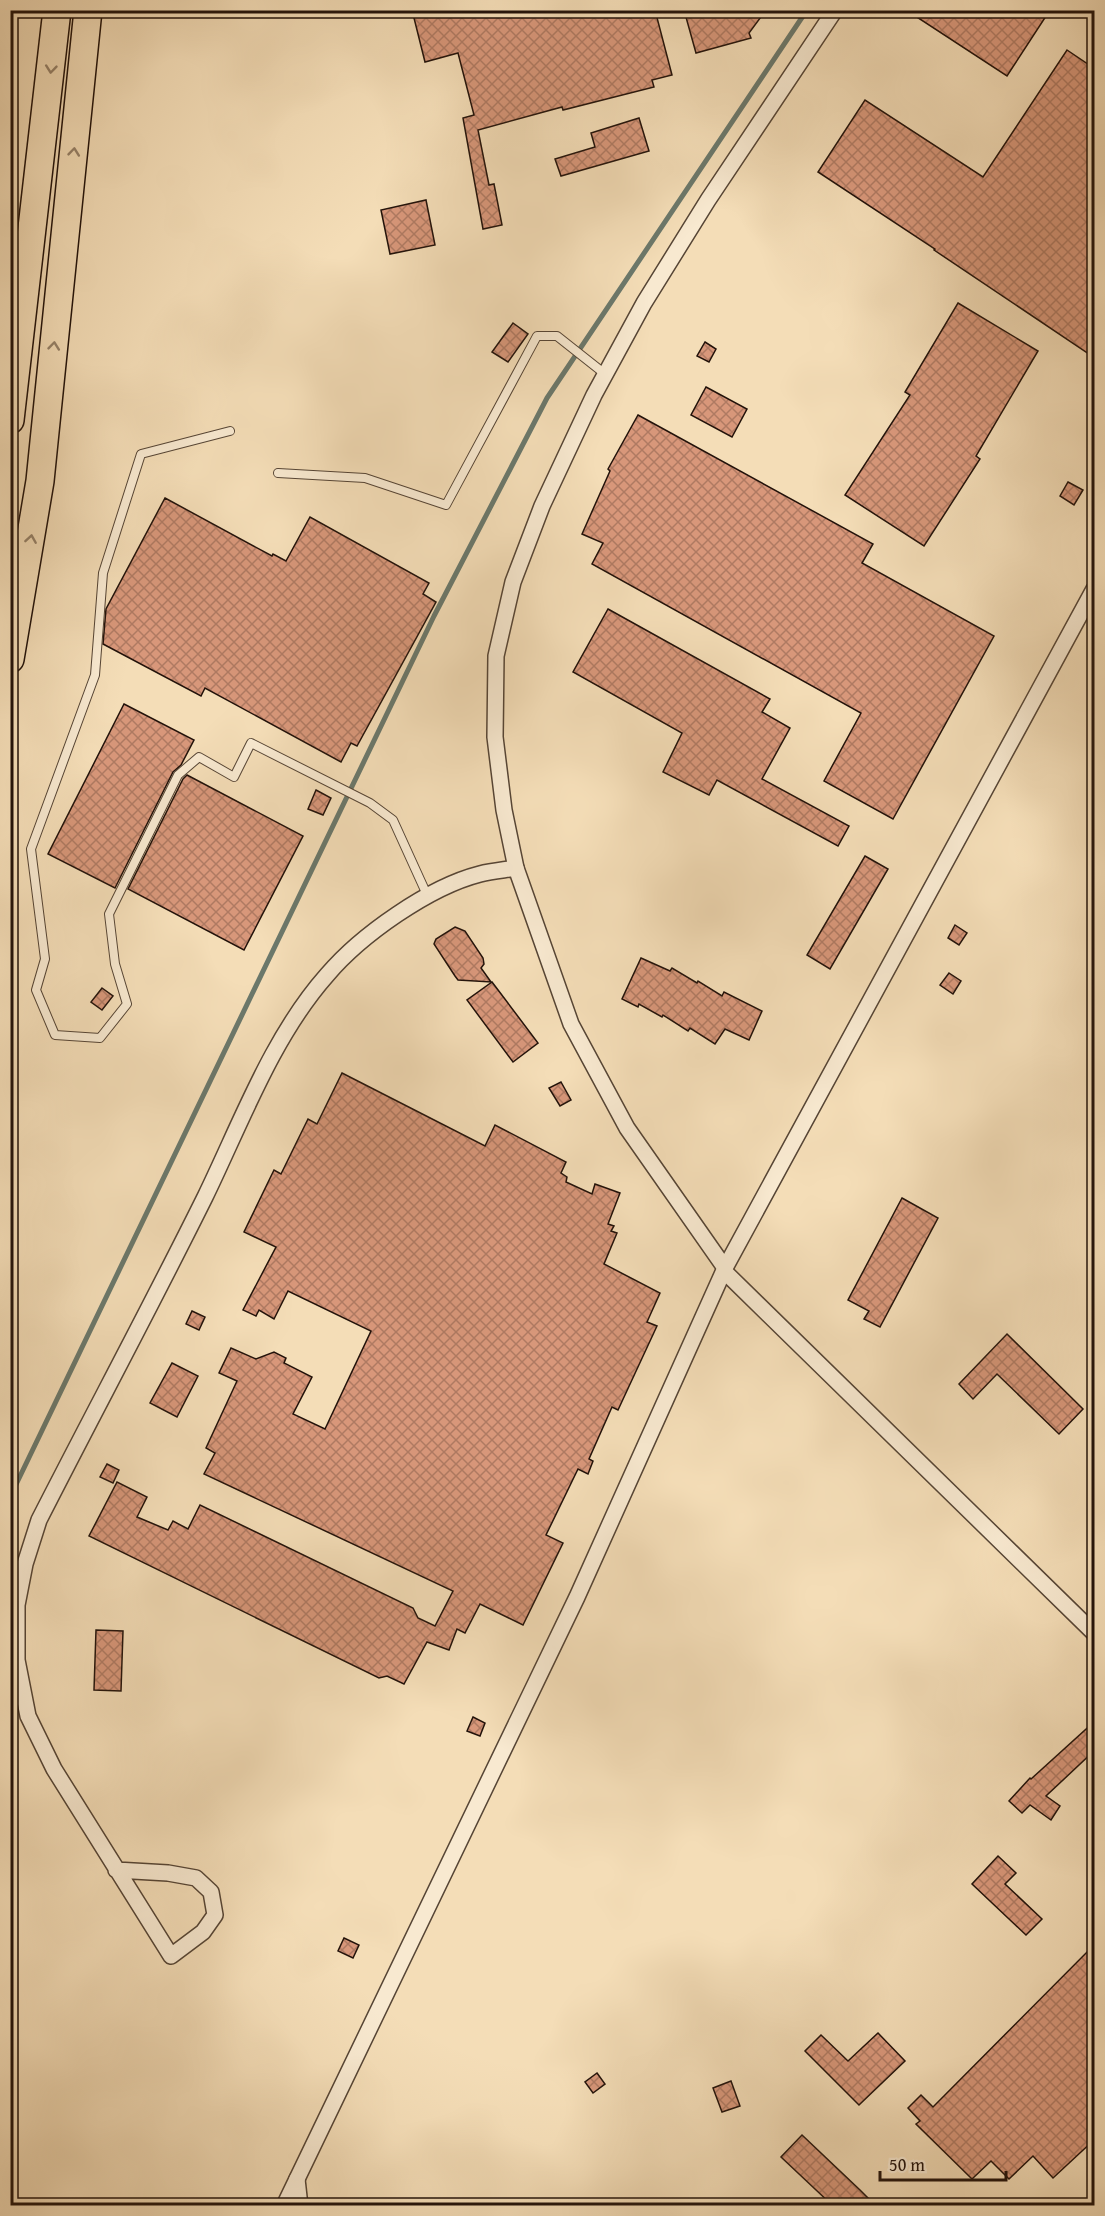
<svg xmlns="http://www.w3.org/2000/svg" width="1105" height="2216" font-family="'Gentium Book Plus',serif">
<defs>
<pattern id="building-cross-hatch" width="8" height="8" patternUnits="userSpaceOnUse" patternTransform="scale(1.5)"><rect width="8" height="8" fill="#d8977a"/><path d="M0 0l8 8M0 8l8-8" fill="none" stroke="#af7a62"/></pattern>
</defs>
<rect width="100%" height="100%" fill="#f4ddb7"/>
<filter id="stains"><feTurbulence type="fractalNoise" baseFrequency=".00333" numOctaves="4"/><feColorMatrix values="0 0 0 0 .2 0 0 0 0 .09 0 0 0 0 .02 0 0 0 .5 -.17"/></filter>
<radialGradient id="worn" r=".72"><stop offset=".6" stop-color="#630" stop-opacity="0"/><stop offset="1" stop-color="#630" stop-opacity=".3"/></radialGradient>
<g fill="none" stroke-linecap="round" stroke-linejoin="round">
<polyline stroke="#6b786b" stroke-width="5" points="10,1497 434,616 547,398 807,10"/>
</g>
<g fill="url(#building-cross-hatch)" stroke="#22120a" stroke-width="1.5">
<polygon points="412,10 655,10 672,75 652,80 654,87 563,110 562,107 478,130 489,185 494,184 502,225 483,229 463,118 474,115 458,53 425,62"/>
<polygon points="684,10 766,10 749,33 751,38 696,53"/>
<polygon points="906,10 1050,10 1007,76"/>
<polygon points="1067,50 1095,69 1095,358 934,250 935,249 818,172 865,100 983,177"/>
<polygon points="639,118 649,151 561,176 555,159 595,147 591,133"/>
<polygon points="426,200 435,245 390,254 381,210"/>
<polygon points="958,303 1038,351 976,456 980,459 924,546 845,495 910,395 905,392"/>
<polygon points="513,323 528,334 508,362 492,352"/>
<polygon points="705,342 716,349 709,362 697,356"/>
<polygon points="706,387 747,409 732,437 691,415"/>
<polygon points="638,415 873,544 862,563 994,636 893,819 824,781 861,713 592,564 603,543 582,534 610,471 608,469"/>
<polygon points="1068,482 1083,490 1074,505 1060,496"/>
<polygon points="165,498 272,556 273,554 286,561 310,517 429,583 423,594 436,602 357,746 351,743 341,762 205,688 201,696 103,644 106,609"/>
<polygon points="608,609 770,699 762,712 790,728 762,779 849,826 838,846 717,780 709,795 663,772 682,733 573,672"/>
<polygon points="124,704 194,740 181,765 173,772 115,888 48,854"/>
<polygon points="187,775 303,836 244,950 128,889 183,779"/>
<polygon points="316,790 331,798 323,815 308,809"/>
<polygon points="865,856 888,869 830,969 807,955"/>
<polygon points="955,925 967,933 959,945 948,938"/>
<polygon points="455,927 465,931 483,958 484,964 481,968 491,982 458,980 455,976 434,944 436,939"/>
<polygon points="641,958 670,971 672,968 697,983 698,981 722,996 724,992 762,1011 749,1040 725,1029 715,1044 690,1028 688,1031 663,1015 662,1017 639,1004 638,1007 622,999"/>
<polygon points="949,973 961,981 953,994 940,985"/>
<polygon points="492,982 538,1043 513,1062 467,1000"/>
<polygon points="102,988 113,996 102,1010 91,1002"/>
<polygon points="342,1073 485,1146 495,1125 566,1162 561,1173 567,1177 566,1182 592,1194 595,1184 620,1193 608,1224 614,1226 611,1231 617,1233 604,1264 660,1293 647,1322 657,1326 618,1410 612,1407 589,1459 593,1461 588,1474 578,1469 546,1535 563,1543 523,1625 480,1604 465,1633 457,1629 449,1650 427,1642 404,1684 387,1676 379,1678 89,1536 117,1482 147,1497 137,1517 168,1530 173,1521 188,1529 200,1505 413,1608 418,1618 435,1626 453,1591 204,1474 215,1453 206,1448 237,1381 219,1373 231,1348 256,1359 274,1352 286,1358 284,1363 312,1377 293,1414 325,1429 371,1331 288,1291 274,1319 259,1310 256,1316 243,1310 276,1247 244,1232 274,1170 281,1174 308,1119 317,1124"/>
<polygon points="561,1082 571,1100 560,1106 549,1088"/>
<polygon points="902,1198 938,1218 880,1327 864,1319 869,1311 848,1300"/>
<polygon points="192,1311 205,1317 199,1330 186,1324"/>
<polygon points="1007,1334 1083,1409 1059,1434 997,1374 973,1399 959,1384"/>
<polygon points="172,1363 198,1376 177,1417 150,1403"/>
<polygon points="107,1464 119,1470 113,1483 100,1477"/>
<polygon points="96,1630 123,1631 121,1691 94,1690"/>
<polygon points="473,1717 485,1723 480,1736 467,1731"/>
<polygon points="1095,1721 1095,1750 1046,1796 1060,1806 1051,1820 1030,1805 1022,1813 1009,1801 1030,1778 1031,1779"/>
<polygon points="998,1856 1016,1873 1005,1884 1042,1919 1026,1935 972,1884"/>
<polygon points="344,1938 359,1945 353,1958 338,1951"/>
<polygon points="1095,1944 1095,2139 1053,2178 1033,2156 1009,2179 991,2161 972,2179 916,2124 920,2121 908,2108 921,2095 933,2107"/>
<polygon points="878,2033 905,2061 859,2105 805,2051 821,2035 848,2061"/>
<polygon points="597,2073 605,2084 593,2093 585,2082"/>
<polygon points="731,2081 740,2106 722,2112 713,2088"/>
<polygon points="802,2135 860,2190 875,2205 832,2205 781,2157"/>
</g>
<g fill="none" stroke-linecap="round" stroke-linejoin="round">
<defs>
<g id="lane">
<polyline points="230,431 141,454 103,573 95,675 31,849 45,959 36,990 55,1035 100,1038 127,1004 115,964 109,914 178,775 199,757 234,777 251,743 370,803 393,820 428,897"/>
<polyline points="278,473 365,478 446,505 537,336 557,336 605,374"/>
</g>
<g id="street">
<polyline points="516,868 504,810 495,737 496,656 513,582 542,506 594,395 644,303 708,200 835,10"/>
<polyline points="724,1271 1094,1633"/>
<path d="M116 1870 168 1873 196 1878 211 1892 215 1915 203 1932 171 1956 54 1769 28 1716 17 1660V1605L25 1564 39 1520C94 1412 151 1306 205 1197 241 1123 272 1037 327 975 361 935 429 887 480 874 492 871 504 870 516 868L571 1024 627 1128 725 1268"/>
<polyline points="297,2179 300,2206"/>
<polyline points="284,2206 577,1597 725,1268 1094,589"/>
</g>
<g id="highway">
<polyline points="10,420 57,10"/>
<polyline points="10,659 40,481 88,10"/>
</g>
</defs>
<use href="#lane" stroke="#564535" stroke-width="10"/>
<use href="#street" stroke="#564535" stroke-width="18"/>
<use href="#highway" stroke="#22120a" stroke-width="30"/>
<use href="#lane" stroke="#f8e9d0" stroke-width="8"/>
<use href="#street" stroke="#f8e9d0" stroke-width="15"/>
<use href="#highway" stroke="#f4ddb7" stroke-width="27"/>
</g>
<defs><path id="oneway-chevron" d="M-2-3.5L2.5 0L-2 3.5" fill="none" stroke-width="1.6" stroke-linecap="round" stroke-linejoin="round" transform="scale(1.5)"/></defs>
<g stroke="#968269">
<use href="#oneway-chevron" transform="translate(51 69) rotate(96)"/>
<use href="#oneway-chevron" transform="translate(74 152) rotate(-84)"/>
<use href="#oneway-chevron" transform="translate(54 346) rotate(-84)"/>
<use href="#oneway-chevron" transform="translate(31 539) rotate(-81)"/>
</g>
<rect width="1105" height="2216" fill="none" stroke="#f4ddb7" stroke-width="36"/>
<rect x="12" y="12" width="1081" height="2192" fill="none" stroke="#22120a" stroke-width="3"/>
<rect x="18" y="18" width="1069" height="2180" fill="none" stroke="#22120a" stroke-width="1.5"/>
<path d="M880 2171v9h126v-9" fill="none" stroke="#22120a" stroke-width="3"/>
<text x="889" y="2171" font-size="18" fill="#22120a" stroke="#f8e9d0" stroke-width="4.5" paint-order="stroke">50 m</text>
<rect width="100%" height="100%" filter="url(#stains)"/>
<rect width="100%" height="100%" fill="url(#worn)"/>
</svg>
